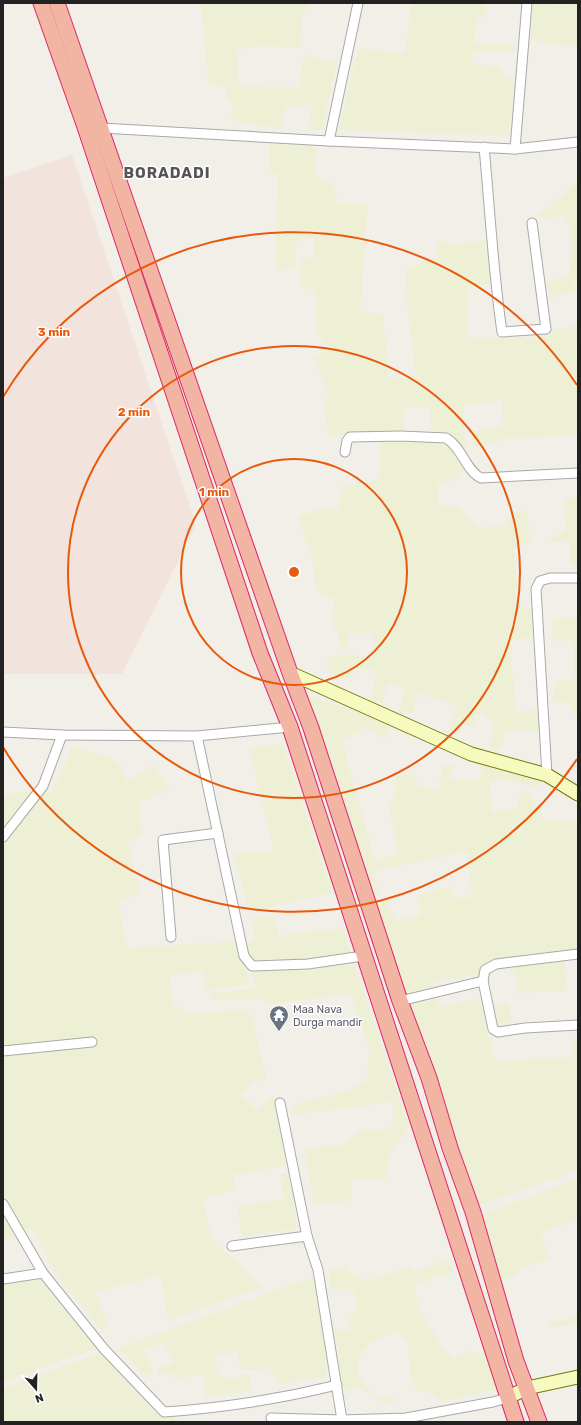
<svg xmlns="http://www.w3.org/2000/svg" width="581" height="1425" font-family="Rubik,sans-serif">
<rect width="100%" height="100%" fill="#f2efe9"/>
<polygon fill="#f3e3dd" points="72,155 196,525 122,674 3,674 3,178"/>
<g fill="#eef0d5">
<polygon points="201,3 310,3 302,13 301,48 261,46 237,49 239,86 299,88 304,55 337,62 322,130 308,129 312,105 286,107 280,129 230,120 234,104 227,99 226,87 210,85 208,78"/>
<polygon points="407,3 485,3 485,16 476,19 474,44 516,44 516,52 473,52 473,64 500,66 503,74 515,82 509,136 339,130 358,48 405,53 411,4"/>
<polygon points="533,3 551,3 551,6 578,3 578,47 531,41"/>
<polygon points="269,140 316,144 316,178 322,179 334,185 338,204 368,204 360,311 383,315 389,379 416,375 407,307 406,269 422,264 425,258 436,257 437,243 445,242 453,245 484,240 488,256 489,283 467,289 467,337 484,339 543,337 552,329 563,329 575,326 578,323 578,347 575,348 578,368 578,435 503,439 473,447 471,432 503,426 502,401 463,405 466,455 450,435 431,433 430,407 405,407 403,433 329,436 324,408 329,393 312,357 330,350 316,331 315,290 301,288 301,260 313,257 314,238 297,238 295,269 275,270 278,175 270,172"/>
<polygon points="578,182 578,275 574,285 576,291 551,298 546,282 568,276 571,262 571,229 564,216 542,219 539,215"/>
<polygon points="380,438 442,439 469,465 457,476 456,480 437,484 438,506 461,507 466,517 479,527 505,526 511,515 527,511 530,542 514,548 517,578 516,605 538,612 541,637 511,640 511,662 517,712 540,710 540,732 513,730 505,733 501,750 489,749 494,724 481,713 475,716 476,726 462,725 460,733 448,731 457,707 440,699 418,693 413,713 399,712 405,687 387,683 383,703 371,702 376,669 354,669 351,680 335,678 328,669 326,658 347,655 370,657 374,642 370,633 350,633 347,649 341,651 338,632 332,626 335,611 332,597 323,597 315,586 313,562 298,518 323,507 338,509 341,486 369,482 379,478"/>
<polygon points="578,496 578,566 570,563 569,541 544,543 566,529 564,500"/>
<polygon points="578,613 578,714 572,713 571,703 553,702 555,682 575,678 573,642 552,640 553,620 576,618"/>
<polygon points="305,695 390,722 387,739 366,727 342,741 375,861 398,854 389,807 396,790 395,776 413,774 419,787 438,789 443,766 453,765 452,779 480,780 483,761 541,781 534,789 517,781 500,779 490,783 492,812 517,808 521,793 531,793 533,804 542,806 542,819 566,820 578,823 578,957 564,959 567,991 518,993 514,969 433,981 439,1007 477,999 487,1006 508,1004 512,1020 487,1029 495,1061 573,1057 573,1038 578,1036 578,1161 576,1162 578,1170 472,1208 373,905 388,901 395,920 421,915 416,895 450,887 454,898 472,898 468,851 372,872 380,893 368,896"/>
<polygon points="283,744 332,893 249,911 233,853 274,851 249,748"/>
<polygon points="73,747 110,758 121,766 127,781 154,765 169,790 138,803 142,835 127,843 140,895 119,901 126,948 240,941 250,984 207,990 203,972 169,975 173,1005 195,1014 241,1009 252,1016 267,1080 253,1082 240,1095 256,1109 274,1096 286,1165 233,1175 236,1189 203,1199 212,1241 231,1256 262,1287 168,1321 161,1275 96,1292 108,1327 101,1330 56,1274 33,1228 3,1240 3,797 15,792 52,792"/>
<polygon points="273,916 279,936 310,931 333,930 341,925 409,1125 399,1142 389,1155 387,1179 351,1179 351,1200 314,1205 304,1149 344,1145 360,1129 378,1131 393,1126 393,1102 292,1115 293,1105 347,1091 367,1080 369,1046 350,993 264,1006 266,999 211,1000 209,994 255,988 246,943 254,940 252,919"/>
<polygon points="290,1172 300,1200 294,1211 296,1229 242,1236 237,1206 284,1200 280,1173"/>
<polygon points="578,1179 578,1219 540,1233 550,1257 515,1272 517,1275 500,1280 474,1217"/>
<polygon points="448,1259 454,1271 414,1284 419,1309 441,1344 453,1358 468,1351 487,1354 498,1389 441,1402 430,1393 418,1391 410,1375 408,1342 398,1331 371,1341 363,1351 358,1361 358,1372 364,1384 374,1396 393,1399 392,1407 358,1387 345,1392 339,1382 340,1360 333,1329 349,1331 349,1319 357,1309 354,1289 330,1289 330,1271 349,1265 348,1271 362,1280 372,1279 409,1266 414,1272"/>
<polygon points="313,1277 325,1348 327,1376 278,1384 270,1367 260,1370 241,1370 237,1352 215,1357 218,1377 235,1378 250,1373 251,1391 206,1397 203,1376 188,1376 177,1379 171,1373 158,1375 157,1369 174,1362 164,1343 144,1348 154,1372 145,1376 118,1348"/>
<polygon points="43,1278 97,1348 3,1382 3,1284"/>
<polygon points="578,1314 578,1324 549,1327 551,1321 567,1320"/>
<polygon points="101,1352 158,1416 174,1417 176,1422 3,1422 3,1389"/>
</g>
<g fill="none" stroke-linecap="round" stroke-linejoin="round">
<defs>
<g id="minor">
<polyline points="101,128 329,141 515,149 578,142"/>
<polyline points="329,141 358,3"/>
<path d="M484 147C490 209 493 271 502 332L546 329 532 223"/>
<polyline points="515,149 527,3"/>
<path d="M345 452 347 441 350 437 401 436 446 438C462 447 466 471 481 478L578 473"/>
<polyline points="3,732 62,735 197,736 290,727"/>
<polyline points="197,736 244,956 252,966 308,964 363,956"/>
<polyline points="547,775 536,589 540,581 550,578 578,578"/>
<polyline points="3,837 43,786 62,735"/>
<polyline points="171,937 163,840 218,833"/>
<polyline points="483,981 493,1029 498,1032 525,1028 578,1025"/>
<polyline points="400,1001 483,981 485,970 496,964 578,954"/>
<polyline points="3,1051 92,1042"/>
<polyline points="280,1103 307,1236"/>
<path d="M3 1204 43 1273 104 1349 164 1412C222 1408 280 1399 337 1385"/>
<polyline points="232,1246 307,1236 318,1270 342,1420 406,1418 493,1402 507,1398"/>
<polyline points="3,1279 43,1273"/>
<polyline points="271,1418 342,1420"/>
</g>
<g id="secondary">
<polyline points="290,673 471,754 547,775 578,794"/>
<polyline points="507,1398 527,1388 578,1377"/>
</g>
<g id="trunk">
<polyline points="41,3 85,127 260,653 290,727 516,1422"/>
<polyline points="57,3 290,673 311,728 400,1001 429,1078 450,1148 473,1212 516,1361 539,1422"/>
</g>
</defs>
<use href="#minor" stroke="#a9a9a9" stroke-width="11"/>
<use href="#secondary" stroke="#707d05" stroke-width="15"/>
<use href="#trunk" stroke="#dc2a67" stroke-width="17"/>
<use href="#minor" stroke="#fff" stroke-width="9"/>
<use href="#secondary" stroke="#f7fabf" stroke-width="13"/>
<use href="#trunk" stroke="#f2b4a3" stroke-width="15"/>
</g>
<g fill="none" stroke="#e8590c" stroke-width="2">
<circle cx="294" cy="572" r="113"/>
<circle cx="294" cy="572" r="226"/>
<path d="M577 759A339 339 0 0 1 3 747M3 397A339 339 0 0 1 577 385"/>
</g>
<defs>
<symbol id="temple-pin" viewBox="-11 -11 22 30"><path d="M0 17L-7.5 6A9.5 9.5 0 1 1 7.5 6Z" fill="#6b7280" stroke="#fff"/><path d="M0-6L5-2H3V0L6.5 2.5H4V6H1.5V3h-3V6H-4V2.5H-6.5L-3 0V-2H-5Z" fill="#fff"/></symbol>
</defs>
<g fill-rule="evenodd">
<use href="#temple-pin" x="268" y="1004" width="22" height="30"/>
</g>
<g text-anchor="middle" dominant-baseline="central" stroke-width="3" stroke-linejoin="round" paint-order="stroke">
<g font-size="11" fill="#5b616d" stroke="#fff" text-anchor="start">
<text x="293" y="1009">Maa Nava<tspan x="293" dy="13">Durga mandir</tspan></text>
</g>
<g font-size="15" font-weight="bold" letter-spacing="1" fill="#555" stroke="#fff">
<text x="167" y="173">BORADADI</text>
</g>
</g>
<circle cx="294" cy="572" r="6" fill="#e8590c" stroke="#fff" stroke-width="2"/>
<g font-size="12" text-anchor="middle" font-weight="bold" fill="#e8590c" stroke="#fff" stroke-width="3" stroke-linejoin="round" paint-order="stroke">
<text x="54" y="336">3 min</text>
<text x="134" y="416">2 min</text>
<text x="214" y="496">1 min</text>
</g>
<rect width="581" height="1425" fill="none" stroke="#222222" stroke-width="8"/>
<g transform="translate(36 1389) rotate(160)" stroke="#ffffff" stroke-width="3" paint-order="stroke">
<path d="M0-3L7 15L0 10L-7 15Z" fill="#222222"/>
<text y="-6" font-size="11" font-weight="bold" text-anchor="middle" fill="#222222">N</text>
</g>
</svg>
